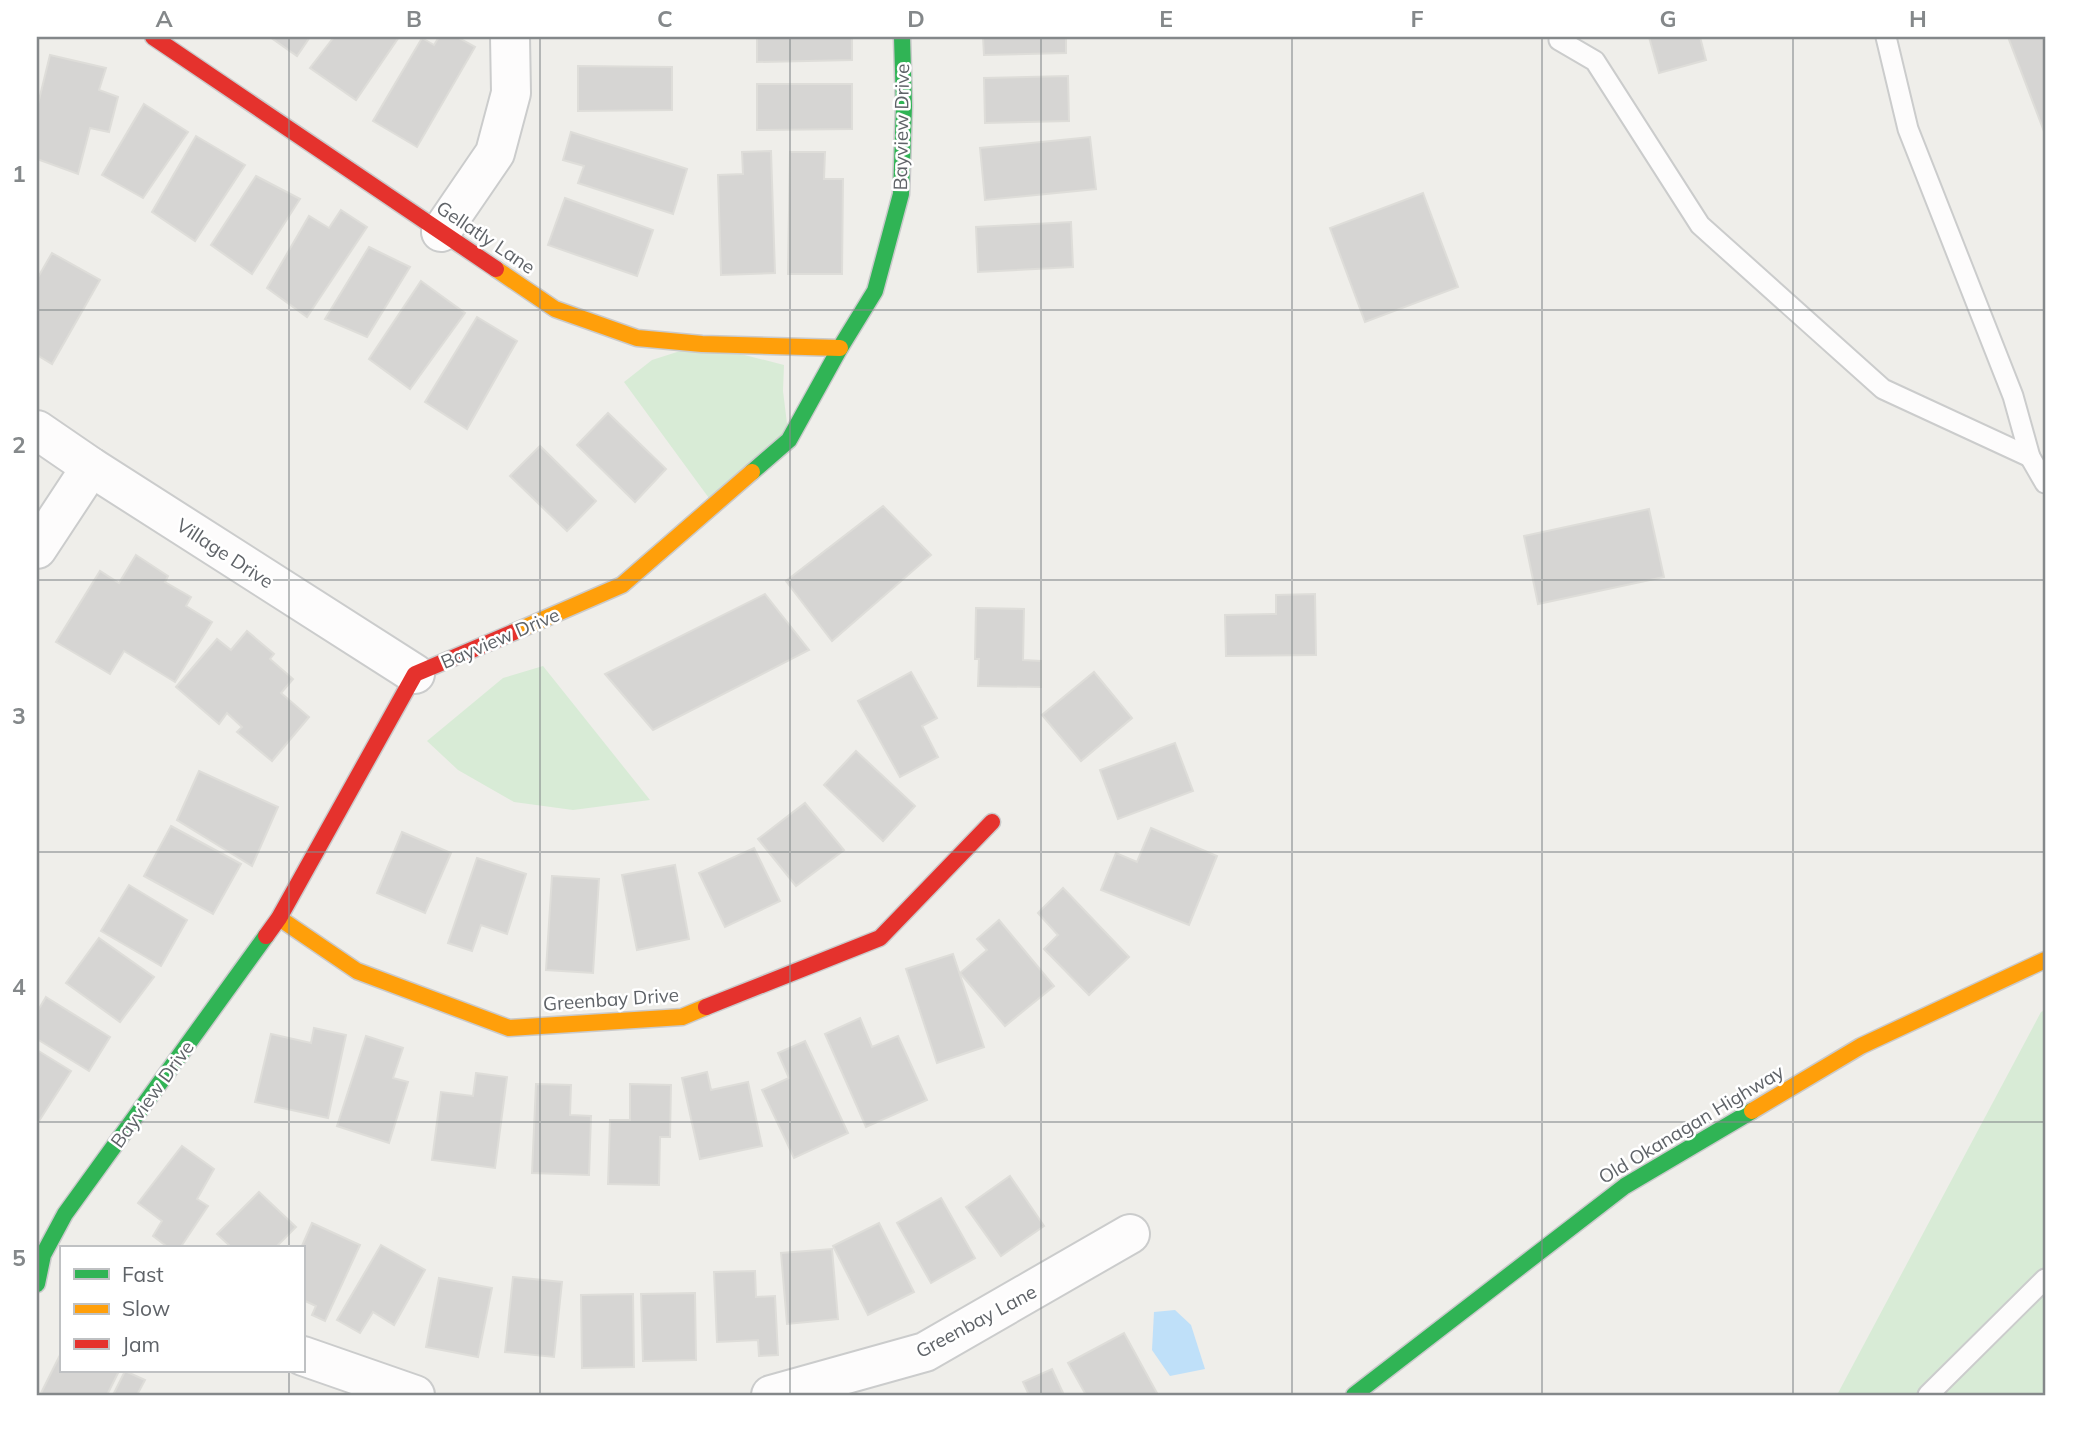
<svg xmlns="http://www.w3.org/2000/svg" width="2082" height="1432" font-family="Mulish,sans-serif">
<rect width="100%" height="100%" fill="#efeeea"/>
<g fill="#d8ebd6">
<polygon points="702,344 784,365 783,391 789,440 714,505 624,382 652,360"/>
<polygon points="543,666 650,800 573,810 514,802 458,770 427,741 503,678"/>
<polygon points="2045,1010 2045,1395 1837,1395 2041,1012"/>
</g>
<polygon fill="#bfe0f9" points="1175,1310 1191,1325 1205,1369 1170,1376 1152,1350 1154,1312"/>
<g fill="#d6d5d3" stroke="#deddd9" stroke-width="2">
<polygon points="270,37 310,37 297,56"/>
<polygon points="334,37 399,37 356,100 310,68"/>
<polygon points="439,37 457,37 475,47 417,147 373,121 422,38 434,45"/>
<polygon points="757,37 852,37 852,60 757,62"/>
<polygon points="983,37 1066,37 1066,53 984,55"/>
<polygon points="1649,37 1700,37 1706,60 1659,73"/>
<polygon points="2008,37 2045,37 2045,134"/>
<polygon points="50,55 106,68 99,90 118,97 109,132 90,128 78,174 37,159 37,108"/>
<polygon points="578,66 672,67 672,110 578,111"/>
<polygon points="1068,76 1069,121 985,123 984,78"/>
<polygon points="757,84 852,84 852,129 757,130"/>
<polygon points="144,104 188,132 143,198 102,175"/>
<polygon points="571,132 687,169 673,214 578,183 584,166 563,160"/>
<polygon points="196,136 245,165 195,241 152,212"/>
<polygon points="1090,137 1096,189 985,200 980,148"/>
<polygon points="771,151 775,273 721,275 718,175 743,174 742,152"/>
<polygon points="790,152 825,152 824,179 843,179 842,274 788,274"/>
<polygon points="256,176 300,199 252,274 211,245"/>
<polygon points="1423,193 1458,287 1365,322 1330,228"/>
<polygon points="565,198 653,230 637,276 548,245"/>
<polygon points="341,210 367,227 307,317 267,288 309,216 329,228"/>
<polygon points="1071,222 1073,267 978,272 976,227"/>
<polygon points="369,247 410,267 367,337 325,319"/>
<polygon points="52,253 100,280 52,364 37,355 37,279"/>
<polygon points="421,281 465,313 410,389 369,359"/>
<polygon points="477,317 517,341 467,429 425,402"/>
<polygon points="608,413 666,469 635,502 577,445"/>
<polygon points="540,446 596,501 567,531 510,476"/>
<polygon points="883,506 931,555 832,641 786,581"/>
<polygon points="1649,509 1664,577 1538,604 1524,536"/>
<polygon points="136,555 168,576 165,582 191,597 186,606 212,622 175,682 124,651 110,674 56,642 100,571 119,583"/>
<polygon points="765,594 809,650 653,730 605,674"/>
<polygon points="1315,594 1316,655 1226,656 1225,615 1276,614 1276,595"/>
<polygon points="976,608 1024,609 1023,660 1041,661 1041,687 978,686 979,659 975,659"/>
<polygon points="247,631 274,654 270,659 293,679 281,693 309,717 272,761 237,732 242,727 227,713 219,724 176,687 217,639 231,650"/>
<polygon points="911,672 937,718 922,726 938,757 900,777 858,701"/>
<polygon points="1094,672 1132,718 1081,761 1042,715"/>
<polygon points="1175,743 1193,791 1118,819 1100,770"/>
<polygon points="856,751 915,806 883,841 824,785"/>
<polygon points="199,771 278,807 252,866 177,820"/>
<polygon points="805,803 844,850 796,886 758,839"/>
<polygon points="171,826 241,864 213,914 144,876"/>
<polygon points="1151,828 1217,856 1189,925 1101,890 1116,853 1137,862"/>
<polygon points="402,832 451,853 425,913 377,893"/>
<polygon points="754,848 780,901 725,927 699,873"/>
<polygon points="477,858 526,874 507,934 481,925 472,951 448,943"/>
<polygon points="675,865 689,939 637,950 622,875"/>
<polygon points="552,876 599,879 593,973 546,970"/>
<polygon points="129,885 187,920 161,966 101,931"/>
<polygon points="1063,888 1129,957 1089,995 1044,949 1058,935 1038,913"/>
<polygon points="999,920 1054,986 1005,1026 960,973 987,950 977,939"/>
<polygon points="99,938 154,977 120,1022 66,983"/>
<polygon points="953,954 984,1047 937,1063 906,969"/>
<polygon points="46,997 110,1037 89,1071 37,1039 37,1012"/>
<polygon points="860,1018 872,1047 898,1036 927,1100 866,1127 825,1034"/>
<polygon points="314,1028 346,1035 328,1118 255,1102 271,1034 311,1043"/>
<polygon points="366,1036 403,1048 393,1078 408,1082 389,1143 337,1126"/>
<polygon points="805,1041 848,1133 794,1158 762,1090 789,1078 778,1053"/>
<polygon points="37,1050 71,1071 39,1121 37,1120"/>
<polygon points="707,1072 711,1090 748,1082 762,1146 700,1159 682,1078"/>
<polygon points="476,1073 507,1077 495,1168 432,1160 441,1092 473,1096"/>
<polygon points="536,1084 571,1085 570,1115 591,1116 589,1175 532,1173"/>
<polygon points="630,1084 671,1085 670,1137 660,1137 659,1185 608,1184 610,1120 630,1120"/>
<polygon points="182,1146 214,1169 197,1199 208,1206 180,1248 169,1248 153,1236 162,1221 138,1203"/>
<polygon points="1010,1176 1044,1226 1001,1256 966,1207"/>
<polygon points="259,1192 296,1227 275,1248 232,1248 217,1234"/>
<polygon points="941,1198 975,1258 931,1283 897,1223"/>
<polygon points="312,1223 360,1245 325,1321 312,1315 316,1306 303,1300 303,1248 301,1248"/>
<polygon points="879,1223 914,1292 868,1315 833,1246"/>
<polygon points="381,1245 425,1270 394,1325 373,1312 360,1333 337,1320"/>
<polygon points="832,1249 838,1319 787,1324 781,1253"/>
<polygon points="755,1271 756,1297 775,1296 778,1355 759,1356 758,1340 717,1342 714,1272"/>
<polygon points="513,1277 562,1282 554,1357 505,1352"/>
<polygon points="439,1278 492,1288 478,1357 426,1347"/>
<polygon points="695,1293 696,1360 643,1361 641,1294"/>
<polygon points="633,1294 634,1367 582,1368 581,1295"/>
<polygon points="1124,1333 1158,1395 1086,1395 1068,1363"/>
<polygon points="60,1355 61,1371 119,1371 107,1395 40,1395"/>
<polygon points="1052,1369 1064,1395 1029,1395 1023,1382"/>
<polygon points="125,1371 145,1380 137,1395 113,1395"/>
</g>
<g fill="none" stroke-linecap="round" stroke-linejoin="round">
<defs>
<g id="lane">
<polyline points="1886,37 1908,129 2013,396 2030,457 2045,483"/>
<polyline points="1559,40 1595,61 1700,225 1883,389 2030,457"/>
<polyline points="1928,1395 2045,1279"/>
</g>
<g id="street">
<polyline points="441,232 495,153 511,93 510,37"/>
<polyline points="37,430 91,467 415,674"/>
<polyline points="37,549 91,467"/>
<polyline points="303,1356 415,1395"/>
<polyline points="771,1395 925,1352 1130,1234"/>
</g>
<g id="fast">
<polyline points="752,472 789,440 840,348 875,291 901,194 904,106 902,37"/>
<polyline points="37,1284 43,1255 65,1214 266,936"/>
<polyline points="1354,1395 1625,1186 1752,1111"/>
</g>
<g id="slow">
<polyline points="496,269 555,309 637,338 702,344 840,348"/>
<polyline points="514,632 622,585 752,472"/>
<polyline points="279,918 357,971 509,1028 682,1017 706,1007"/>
<polyline points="1752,1111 1861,1046 2045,960"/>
</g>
<g id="jam">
<polyline points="153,37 496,269"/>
<polyline points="266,936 279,918 415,674 514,632"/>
<polyline points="706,1007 880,938 992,822"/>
</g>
</defs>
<use href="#lane" stroke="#cbcccc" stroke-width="23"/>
<use href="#street" stroke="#cbcccc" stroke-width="42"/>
<use href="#fast" stroke="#cacacb" stroke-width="19"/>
<use href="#slow" stroke="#cacacb" stroke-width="19"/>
<use href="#jam" stroke="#cacacb" stroke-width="19"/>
<use href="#lane" stroke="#fdfcfc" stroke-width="19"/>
<use href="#street" stroke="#fdfcfc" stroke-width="38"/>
<use href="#fast" stroke="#30b455" stroke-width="16"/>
<use href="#slow" stroke="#ff9f0a" stroke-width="16"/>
<use href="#jam" stroke="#e5322d" stroke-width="16"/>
</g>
<path fill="none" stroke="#84888a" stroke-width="2" stroke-opacity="0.55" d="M289 37V1248M540 37V1395M790 37V1395M1041 37V1395M1292 37V1395M1542 37V1395M1793 37V1395M37 310H2045M37 580H2045M37 852H2045M37 1122H2045M289 1371V1395"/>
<g text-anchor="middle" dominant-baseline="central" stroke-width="5" stroke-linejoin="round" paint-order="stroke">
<g font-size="19" fill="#5f6368" stroke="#fff">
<text transform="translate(901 127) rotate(-89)">Bayview Drive</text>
<text transform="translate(486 237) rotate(34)">Gellatly Lane</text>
<text transform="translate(225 553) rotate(33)">Village Drive</text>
<text transform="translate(500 638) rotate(-23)">Bayview Drive</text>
<text transform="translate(611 999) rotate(-4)">Greenbay Drive</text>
<text transform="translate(152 1094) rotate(-54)">Bayview Drive</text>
<text transform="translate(1691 1124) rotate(-31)">Old Okanagan Highway</text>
<text transform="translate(976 1321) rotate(-28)">Greenbay Lane</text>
</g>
</g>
<rect width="2082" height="1432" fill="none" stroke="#ffffff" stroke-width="77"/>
<rect x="60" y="1246" width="245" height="126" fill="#ffffff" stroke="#bfc1c3" stroke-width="2"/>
<rect x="74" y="1269" width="35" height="10" fill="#30b455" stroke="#bfc1c3" stroke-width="2"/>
<text x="122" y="1282" font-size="21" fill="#5f6368">Fast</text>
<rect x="74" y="1304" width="35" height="10" fill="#ff9f0a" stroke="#bfc1c3" stroke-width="2"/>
<text x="122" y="1316" font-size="21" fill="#5f6368">Slow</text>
<rect x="74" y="1339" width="35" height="10" fill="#e5322d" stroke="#bfc1c3" stroke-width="2"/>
<text x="122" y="1352" font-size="21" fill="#5f6368">Jam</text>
<rect x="38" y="38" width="2006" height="1356" fill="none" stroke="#84888a" stroke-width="2.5"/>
<g font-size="23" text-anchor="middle" font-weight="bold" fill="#84888a">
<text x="164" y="27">A</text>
<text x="414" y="27">B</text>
<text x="665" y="27">C</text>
<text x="916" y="27">D</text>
<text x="1166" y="27">E</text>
<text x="1417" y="27">F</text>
<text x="1668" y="27">G</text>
<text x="1918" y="27">H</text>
<text x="19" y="182">1</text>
<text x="19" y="453">2</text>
<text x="19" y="724">3</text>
<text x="19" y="995">4</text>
<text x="19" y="1266">5</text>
</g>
</svg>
